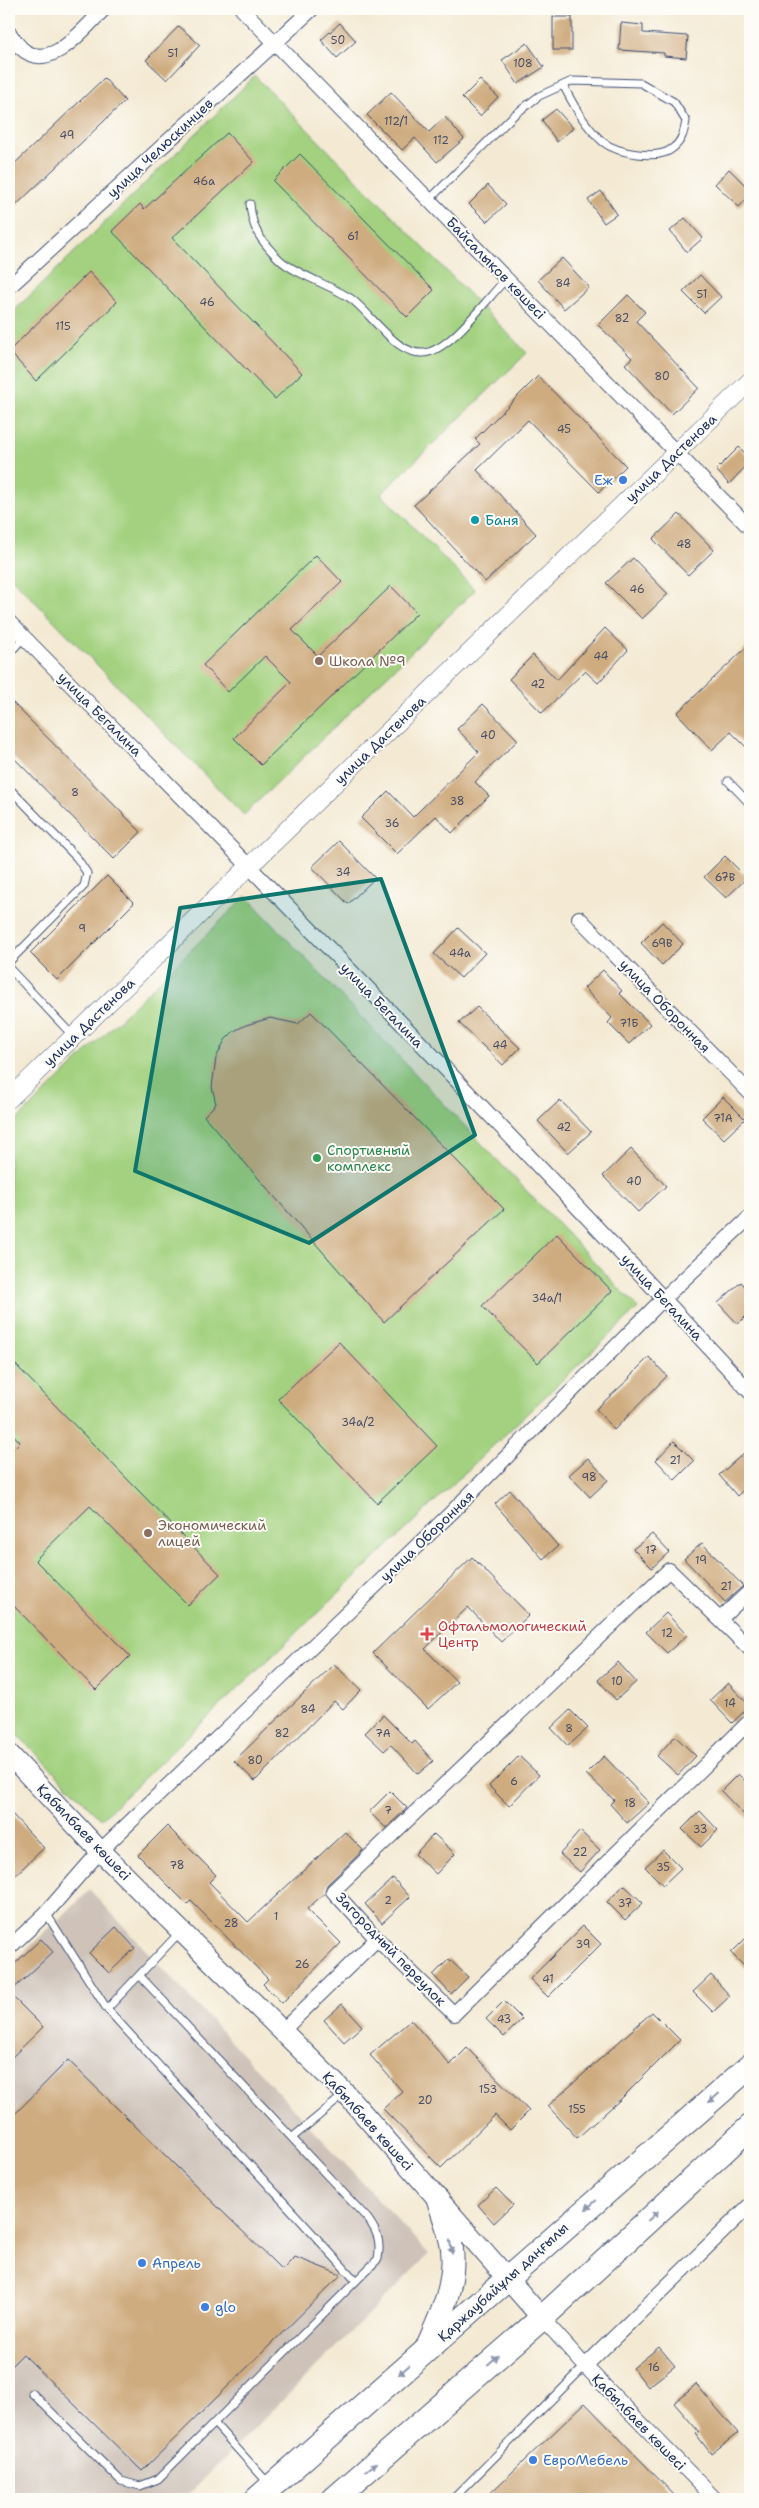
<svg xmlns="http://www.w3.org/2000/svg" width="759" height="2508" font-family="'Shantell Sans',sans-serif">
<rect width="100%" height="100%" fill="#fdfcf7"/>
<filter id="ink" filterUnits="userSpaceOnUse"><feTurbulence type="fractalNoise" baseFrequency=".02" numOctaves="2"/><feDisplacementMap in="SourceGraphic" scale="10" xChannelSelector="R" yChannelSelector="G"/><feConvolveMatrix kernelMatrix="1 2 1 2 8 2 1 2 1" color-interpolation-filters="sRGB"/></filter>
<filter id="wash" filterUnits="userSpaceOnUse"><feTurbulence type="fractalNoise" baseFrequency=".0096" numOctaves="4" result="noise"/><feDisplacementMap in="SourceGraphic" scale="20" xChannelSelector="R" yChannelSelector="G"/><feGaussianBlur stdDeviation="1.12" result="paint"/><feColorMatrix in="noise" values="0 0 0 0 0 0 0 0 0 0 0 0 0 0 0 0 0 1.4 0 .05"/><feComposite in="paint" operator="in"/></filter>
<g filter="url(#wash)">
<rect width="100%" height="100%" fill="#f4ead4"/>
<polygon fill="#cec2b9" points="90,1890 429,2254 184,2499 9,2499 9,1966"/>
<g fill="#a3d17f" stroke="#5f806e">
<polygon points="255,76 527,353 381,494 475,590 244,815 9,575 9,316"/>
<polygon points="246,896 638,1308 101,1819 9,1726 9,1128"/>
</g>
<g id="blocks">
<g fill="#cfac80">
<rect x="553" y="17" width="19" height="33"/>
<polygon points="340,23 356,41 337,58 321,40"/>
<polygon points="621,23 643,25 643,33 688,36 686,58 664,56 664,53 619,50"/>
<polygon points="179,26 200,45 167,80 146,60"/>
<polygon points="527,43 544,67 518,84 502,60"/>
<polygon points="104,78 125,101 9,212 9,169"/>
<polygon points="480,80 498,97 480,116 462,98"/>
<polygon points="391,92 429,132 445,117 464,139 437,162 415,138 402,150 367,115"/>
<polygon points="556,109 573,128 557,142 542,120"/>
<polygon points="227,133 254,162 172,238 302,373 275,399 112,231 140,204 144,209"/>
<polygon points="300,154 434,290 407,317 273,181"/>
<polygon points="729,169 750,190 750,195 739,207 715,184"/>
<polygon points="488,185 506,204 487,222 469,204"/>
<polygon points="601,191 617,214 604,223 588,200"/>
<polygon points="685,218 703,238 687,252 670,231"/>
<polygon points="562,258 589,287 564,309 538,280"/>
<polygon points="89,272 117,302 36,381 9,351"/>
<polygon points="700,275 721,297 704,313 683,292"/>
<polygon points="628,295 645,312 636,321 699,388 672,414 625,364 632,358 598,325"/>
<polygon points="538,376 626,466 599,492 528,420 477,470 536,534 485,582 414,505 480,444 475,439"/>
<polygon points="739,447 750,458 750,462 729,484 716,470"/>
<polygon points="679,514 714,550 688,575 653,539"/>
<polygon points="316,555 342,582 292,630 318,656 391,586 417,613 261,765 234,738 291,682 265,656 228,692 203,665"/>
<polygon points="633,558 668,594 642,619 606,583"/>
<polygon points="605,628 628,650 598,683 585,671 542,713 509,679 533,655 557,680"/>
<polygon points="750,644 750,751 731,732 712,750 677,713"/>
<polygon points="9,699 141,832 114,859 9,753"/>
<polygon points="483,704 518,740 475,782 489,796 452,833 436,816 397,854 361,818 388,791 413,817 479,752 457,729"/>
<polygon points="339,841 375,878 348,904 312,867"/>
<polygon points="725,856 747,878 726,898 704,877"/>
<polygon points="107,876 134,903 57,980 30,953"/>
<polygon points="662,922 683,944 662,965 641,943"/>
<polygon points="458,928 485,953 461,978 434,954"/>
<polygon points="603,970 622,991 619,993 650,1024 629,1044 608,1023 612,1018 584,988"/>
<polygon points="477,1007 520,1048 503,1065 459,1023"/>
<polygon points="311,1012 504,1209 384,1322 204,1116 216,1104 212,1087 216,1058 225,1040 234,1031 246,1025 270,1018 298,1024"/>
<polygon points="723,1097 745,1119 724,1139 702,1118"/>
<polygon points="560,1100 591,1132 568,1153 538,1121"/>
<polygon points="631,1149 666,1186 638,1212 603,1176"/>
<polygon points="557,1234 612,1291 538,1363 482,1306"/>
<polygon points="741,1282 750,1292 750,1312 738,1324 718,1303"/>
<polygon points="339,1342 437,1446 377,1503 278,1399"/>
<polygon points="649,1357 667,1376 614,1430 596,1409 630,1378 629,1377"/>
<polygon points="9,1358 220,1574 188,1605 90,1506 35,1560 130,1656 96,1690 9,1601 9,1453 20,1442 9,1430"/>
<polygon points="674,1441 694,1461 675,1480 656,1460"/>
<polygon points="744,1453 750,1461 750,1484 737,1496 719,1475"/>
<polygon points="588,1458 608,1480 590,1497 569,1475"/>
<polygon points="510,1490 558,1546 543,1559 495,1504"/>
<polygon points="652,1534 669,1552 652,1568 633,1549"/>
<polygon points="702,1543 743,1586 725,1602 684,1559"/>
<polygon points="472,1557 529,1615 501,1642 468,1607 425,1649 457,1682 428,1709 373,1653"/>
<polygon points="666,1613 687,1635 667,1653 646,1632"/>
<polygon points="618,1662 636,1682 616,1700 598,1680"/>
<polygon points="334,1664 361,1690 343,1709 334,1701 255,1781 234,1761"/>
<polygon points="728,1683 750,1706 732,1723 710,1700"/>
<polygon points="570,1710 588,1728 568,1746 551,1728"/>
<polygon points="383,1715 412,1744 415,1741 433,1761 418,1774 391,1745 384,1751 365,1733"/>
<polygon points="675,1736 696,1756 678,1775 657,1756"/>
<polygon points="519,1756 539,1775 509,1806 489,1786"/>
<polygon points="604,1756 649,1803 627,1823 610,1804 614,1800 586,1774"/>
<polygon points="738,1774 750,1786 750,1821 721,1791"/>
<polygon points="390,1791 407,1808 386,1828 369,1812"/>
<polygon points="9,1811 44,1848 9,1881"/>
<polygon points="700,1811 718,1830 701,1847 682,1829"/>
<polygon points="167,1826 216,1875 209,1882 248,1922 345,1832 363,1850 327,1885 325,1893 307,1909 341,1943 282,2003 263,1984 268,1979 191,1901 187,1904 138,1855"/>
<polygon points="580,1831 600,1850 580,1872 560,1854"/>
<polygon points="434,1834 455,1854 436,1874 415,1854"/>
<polygon points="663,1850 681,1868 663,1885 645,1867"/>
<polygon points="393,1878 410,1897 382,1923 365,1904"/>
<polygon points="624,1885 643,1903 625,1920 607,1902"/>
<polygon points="583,1926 601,1944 548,1997 530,1979"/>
<polygon points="116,1927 135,1948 109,1973 89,1953"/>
<polygon points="750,1934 750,1972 731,1953"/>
<polygon points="41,1939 53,1952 9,1993 43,2027 9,2060 9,1969"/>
<polygon points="449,1959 468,1977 451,1994 433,1975"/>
<polygon points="711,1975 730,1996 713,2012 693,1992"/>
<polygon points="504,2001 522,2019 504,2037 486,2019"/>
<polygon points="342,2004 362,2026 344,2042 324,2020"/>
<polygon points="652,2012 680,2040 621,2099 577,2138 548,2106"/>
<polygon points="411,2020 450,2065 467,2048 529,2111 510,2130 495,2115 441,2168 383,2109 402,2091 370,2055"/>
<polygon points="68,2060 282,2270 295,2257 341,2275 142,2471 23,2354 9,2368 9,2120"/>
<polygon points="496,2188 513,2205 494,2223 478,2205"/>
<polygon points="659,2347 675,2366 648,2387 633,2368"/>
<polygon points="696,2384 738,2433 711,2454 696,2434 699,2432 674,2403"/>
<polygon points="585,2403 678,2499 484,2499"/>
</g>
</g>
</g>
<g filter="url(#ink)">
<use href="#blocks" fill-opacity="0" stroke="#3c4b70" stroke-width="1"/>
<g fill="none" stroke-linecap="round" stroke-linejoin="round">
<defs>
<g id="service">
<path d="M429 200 513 116 539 96 572 81 641 83 674 102 686 121C684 132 682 141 673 148 658 161 617 153 603 142 585 126 574 106 563 85"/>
<path d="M250 204C252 230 261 241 279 259 293 273 332 286 350 298 371 312 399 361 429 352 455 344 487 299 506 279"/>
<polyline points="9,654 24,637"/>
<polyline points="728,781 750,804"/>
<polyline points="9,788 77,858 87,873 84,886 9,962"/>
<polyline points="9,968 73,1036"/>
<polyline points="46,1913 107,2009 356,2281"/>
<polyline points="107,2009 181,1931"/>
<polyline points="293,2137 345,2094"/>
<path d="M32 2393 121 2481 140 2486 158 2479 378 2259C381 2242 378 2233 368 2219L140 1976"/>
<polyline points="214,2423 269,2484"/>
<polyline points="453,2499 585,2366"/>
</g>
<g id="minor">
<polyline points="242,9 750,528"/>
<path d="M9 33C13 38 17 44 21 48 50 75 85 27 104 9"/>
<polyline points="9,287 312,9"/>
<path d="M9 622C259 876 509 1130 750 1392"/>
<polyline points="579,918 750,1093"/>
<polyline points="720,1619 750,1591"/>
<polyline points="750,1649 669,1570 333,1891 377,1939 454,2014 750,1721"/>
<polyline points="9,1948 46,1913 100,1851 451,1513 664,1298 750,1217"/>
<polyline points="283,2030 377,1939"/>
<polyline points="542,2318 585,2366 715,2499"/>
<polyline points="585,2366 750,2205"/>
</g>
<polyline id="tertiary" points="9,1099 750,381"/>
<polyline id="secondary" points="9,1754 100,1851 346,2094 542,2318"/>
<path id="primary" d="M424 2353C439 2319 456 2287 452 2249 450 2233 443 2216 438 2200"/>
<g id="trunk">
<polyline points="257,2499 750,2066"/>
<polyline points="334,2499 542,2318 750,2127"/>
</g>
</defs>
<use href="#service" stroke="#3c4b70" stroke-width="9"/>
<use href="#minor" stroke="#3c4b70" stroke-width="16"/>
<use href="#tertiary" stroke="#3c4b70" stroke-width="19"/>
<use href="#secondary" stroke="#3c4b70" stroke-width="22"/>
<use href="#primary" stroke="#3c4b70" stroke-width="24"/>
<use href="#trunk" stroke="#3c4b70" stroke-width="26"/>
<use href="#service" stroke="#fff" stroke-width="7"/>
<use href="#minor" stroke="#fff" stroke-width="14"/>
<use href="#tertiary" stroke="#fff" stroke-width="18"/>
<use href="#secondary" stroke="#fff" stroke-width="20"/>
<use href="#primary" stroke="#fff" stroke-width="22"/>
<use href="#trunk" stroke="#fff" stroke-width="24"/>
</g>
<defs><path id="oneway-solid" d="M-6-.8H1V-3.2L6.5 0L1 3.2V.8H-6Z" transform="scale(1.25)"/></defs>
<g fill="#8d97ae">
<use href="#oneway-solid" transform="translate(714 2098) rotate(139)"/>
<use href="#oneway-solid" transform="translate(591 2205) rotate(139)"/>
<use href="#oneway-solid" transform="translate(653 2216) rotate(-42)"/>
<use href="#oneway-solid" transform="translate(451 2247) rotate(80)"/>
<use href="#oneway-solid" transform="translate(493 2360) rotate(-41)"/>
<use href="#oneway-solid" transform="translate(404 2370) rotate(139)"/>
<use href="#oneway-solid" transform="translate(371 2467) rotate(-41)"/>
</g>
</g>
<path fill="#0f766e" fill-opacity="0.2" stroke="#0f766e" stroke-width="4" stroke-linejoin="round" d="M381 879 475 1135 309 1243 135 1171 180 908Z"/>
<g fill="#3f7fe0" stroke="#fdfcf7" stroke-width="2">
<circle cx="623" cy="480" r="5"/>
<circle cx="142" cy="2263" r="5"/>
<circle cx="205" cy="2307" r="5"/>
<circle cx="533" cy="2460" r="5"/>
</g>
<circle fill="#0f9aa8" stroke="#fdfcf7" stroke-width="2" cx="475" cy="520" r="5"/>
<g fill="#8d6e63" stroke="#fdfcf7" stroke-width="2">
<circle cx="319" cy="661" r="5"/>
<circle cx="148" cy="1533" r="5"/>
</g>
<circle fill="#2e9e5b" stroke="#fdfcf7" stroke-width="2" cx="317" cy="1158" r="5"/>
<path fill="#e0444e" stroke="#fdfcf7" stroke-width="2" d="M424.5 1626.5h5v5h5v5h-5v5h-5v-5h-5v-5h5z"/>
<g text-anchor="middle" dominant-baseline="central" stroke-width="4" stroke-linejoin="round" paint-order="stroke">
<g font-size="11" fill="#484e66">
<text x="338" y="40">50</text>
<text x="173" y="53">51</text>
<text x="523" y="63">108</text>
<text x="396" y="121">112/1</text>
<text x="67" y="135">49</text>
<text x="441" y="140">112</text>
<text x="204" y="181">46а</text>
<text x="353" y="236">61</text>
<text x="563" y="283">84</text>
<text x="702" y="294">51</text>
<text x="207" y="302">46</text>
<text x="622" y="318">82</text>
<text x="63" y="326">115</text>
<text x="662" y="376">80</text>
<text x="564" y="429">45</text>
<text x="684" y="544">48</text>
<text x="637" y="589">46</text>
<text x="601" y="656">44</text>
<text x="538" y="684">42</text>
<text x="488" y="735">40</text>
<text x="75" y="792">8</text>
<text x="457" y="801">38</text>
<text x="392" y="823">36</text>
<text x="343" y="872">34</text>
<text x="725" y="877">67В</text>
<text x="82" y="928">9</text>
<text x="662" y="943">69В</text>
<text x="460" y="953">44а</text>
<text x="629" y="1023">71Б</text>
<text x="500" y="1045">44</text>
<text x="723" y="1118">71А</text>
<text x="564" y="1127">42</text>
<text x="634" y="1181">40</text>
<text x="547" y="1298">34а/1</text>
<text x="358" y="1422">34а/2</text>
<text x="675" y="1460">21</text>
<text x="589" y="1477">98</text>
<text x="651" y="1550">17</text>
<text x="701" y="1560">19</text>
<text x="726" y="1586">21</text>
<text x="667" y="1633">12</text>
<text x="617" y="1681">10</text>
<text x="730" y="1703">14</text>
<text x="308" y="1709">84</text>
<text x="569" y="1728">8</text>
<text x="282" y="1733">82</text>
<text x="383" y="1733">7А</text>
<text x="255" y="1760">80</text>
<text x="514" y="1781">6</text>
<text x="630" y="1803">18</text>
<text x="388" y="1810">7</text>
<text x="700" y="1829">33</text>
<text x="580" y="1852">22</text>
<text x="177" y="1865">78</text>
<text x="663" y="1867">35</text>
<text x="388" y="1900">2</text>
<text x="625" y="1903">37</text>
<text x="276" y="1916">1</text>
<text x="231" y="1923">28</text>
<text x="583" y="1944">39</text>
<text x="302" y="1964">26</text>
<text x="548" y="1979">41</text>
<text x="504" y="2019">43</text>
<text x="488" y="2089">153</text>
<text x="425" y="2100">20</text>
<text x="577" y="2109">155</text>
<text x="654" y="2367">16</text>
</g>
<g font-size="14" fill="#1b2f5e" stroke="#fdfcf7">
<text transform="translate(160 148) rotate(-43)">улица Челюскинцев</text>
<text transform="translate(496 268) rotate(46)">Байсалықов көшесі</text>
<text transform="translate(671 458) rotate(-44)">улица Дастенова</text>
<text transform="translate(100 714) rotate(45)">улица Бегалина</text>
<text transform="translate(380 740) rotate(-44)">улица Дастенова</text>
<text transform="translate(382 1005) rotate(46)">улица Бегалина</text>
<text transform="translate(665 1006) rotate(46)">улица Оборонная</text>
<text transform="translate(89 1022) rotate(-44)">улица Дастенова</text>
<text transform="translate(662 1297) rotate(47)">улица Бегалина</text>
<text transform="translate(427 1536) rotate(-44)">улица Оборонная</text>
<text transform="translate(84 1832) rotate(46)">Қабылбаев көшесі</text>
<text transform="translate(391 1949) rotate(46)">Загородный переулок</text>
<text transform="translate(368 2121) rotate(48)">Қабылбаев көшесі</text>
<text transform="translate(503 2282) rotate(-42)">Қаржаубайұлы даңғылы</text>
<text transform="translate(639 2422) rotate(46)">Қабылбаев көшесі</text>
</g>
<g font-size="14" fill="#366cbe" stroke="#fdfcf7" text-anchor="start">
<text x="613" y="480" text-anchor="end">Еж</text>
<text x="152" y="2263">Апрель</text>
<text x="215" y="2307">glo</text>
<text x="543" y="2460">ЕвроМебель</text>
</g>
<g font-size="14" fill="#0d838f" stroke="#fdfcf7" text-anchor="start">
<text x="485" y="520">Баня</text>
</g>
<g font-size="14" fill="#785e54" stroke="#fdfcf7" text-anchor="start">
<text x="329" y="661">Школа №9</text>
<text x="158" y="1525">Экономический<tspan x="158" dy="16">лицей</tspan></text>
</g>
<g font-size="14" fill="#27864d" stroke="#fdfcf7" text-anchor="start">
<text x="327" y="1150">Спортивный<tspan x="327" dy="16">комплекс</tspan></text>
</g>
<g font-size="14" fill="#be3a42" stroke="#fdfcf7" text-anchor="start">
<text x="438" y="1626">Офтальмологический<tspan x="438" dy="16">Центр</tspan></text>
</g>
</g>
<rect width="759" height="2508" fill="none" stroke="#fdfcf7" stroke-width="30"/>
</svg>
